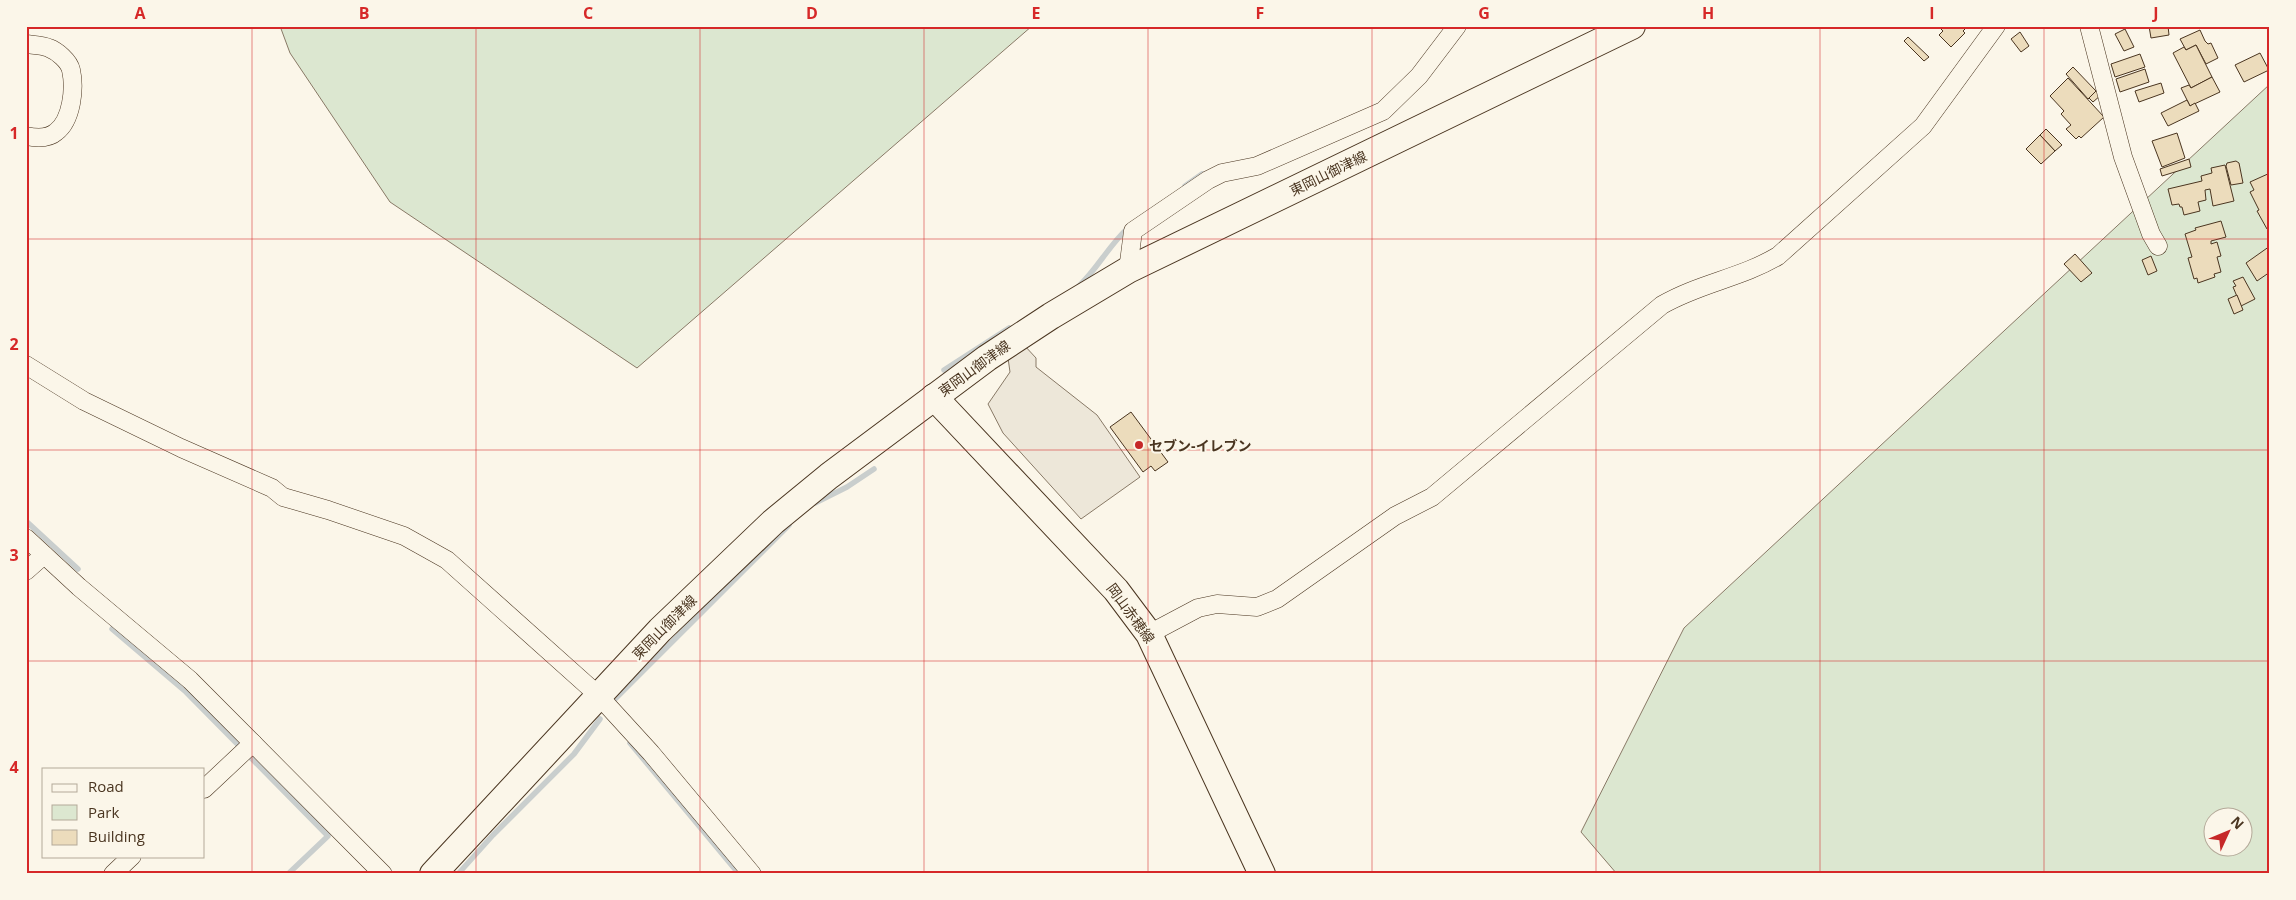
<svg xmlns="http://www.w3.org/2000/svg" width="2296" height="900" font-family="'Open Sans','Noto Sans JP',sans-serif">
<rect width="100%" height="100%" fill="#fbf6e9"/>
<g fill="#dce7d0" stroke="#887966" fill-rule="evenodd">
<polygon points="280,26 1032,26 637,368 390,202 290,53"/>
<path d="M2270 84V874H1617L1581 832 1684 628ZM2214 818H2244V848H2214Z"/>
</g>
<polygon fill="#ede7d9" stroke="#887966" points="1024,345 1036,358 1036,367 1097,415 1140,477 1081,519 1003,433 988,404 1010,372 1008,358"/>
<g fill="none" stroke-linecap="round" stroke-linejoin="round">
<g stroke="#c9cecd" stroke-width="5.5">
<polyline points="1185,186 1202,174"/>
<path d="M1079 286C1098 268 1109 245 1129 227"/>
<polyline points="944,370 1009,328"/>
<polyline points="815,503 847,487 874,469"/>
<polyline points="26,521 78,569"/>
<polyline points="112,629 186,692 328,836 288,874"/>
<polyline points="615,699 789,525"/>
<polyline points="630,743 739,874"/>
<polyline points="458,874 493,835 574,754 600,719"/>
</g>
</g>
<g fill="#ecdcbc" stroke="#4a3520">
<polygon points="1938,26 1968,26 1963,31 1965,33 1951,47 1939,35 1943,31"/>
<polygon points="2149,26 2168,26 2169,35 2151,38"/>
<polygon points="2125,29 2134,47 2124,51 2115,34"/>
<polygon points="2200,30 2205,41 2208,44 2211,43 2218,58 2206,64 2196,45 2186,50 2180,39"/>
<polygon points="2020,32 2029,46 2021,52 2011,39"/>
<polygon points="1908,37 1929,57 1924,61 1904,41"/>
<polygon points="2196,45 2212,77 2191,88 2173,53 2184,47 2186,50"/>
<polygon points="2260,53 2269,70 2244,82 2235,65"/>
<polygon points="2140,54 2145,67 2115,77 2111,64"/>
<polygon points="2073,67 2096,91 2088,99 2066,74"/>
<polygon points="2145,69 2149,82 2120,92 2116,79"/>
<polygon points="2212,77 2220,92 2190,106 2181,88 2189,85 2191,88"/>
<polygon points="2068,78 2104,117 2081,138 2079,136 2076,139 2066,129 2071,125 2061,114 2064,111 2050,96"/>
<polygon points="2161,83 2164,93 2139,102 2135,91"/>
<polygon points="2096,91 2101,95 2093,102 2089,98"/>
<polygon points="2187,100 2190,106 2195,103 2199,111 2168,126 2161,113"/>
<polygon points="2046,129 2062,145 2055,151 2040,135"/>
<polygon points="2177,133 2185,158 2162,167 2152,141"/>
<polygon points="2040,135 2055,151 2041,164 2026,149"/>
<polygon points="2189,159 2191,167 2162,176 2160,169"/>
<polygon points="2236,161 2239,163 2243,183 2231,185 2226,166 2227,163"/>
<polygon points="2225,165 2234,201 2213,206 2210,189 2205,190 2206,200 2198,202 2200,211 2184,215 2182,207 2180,207 2179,204 2172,205 2168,189 2202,181 2201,176 2212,173 2211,168"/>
<polygon points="2270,173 2270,228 2267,229 2257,211 2259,210 2250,192 2254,190 2250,182"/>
<polygon points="2221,221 2226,237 2211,241 2211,244 2217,242 2221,256 2217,257 2221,272 2214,274 2215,277 2198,283 2197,278 2194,279 2188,258 2192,257 2185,234 2196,230 2195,228"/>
<polygon points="2270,246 2270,272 2257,281 2246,263"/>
<polygon points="2075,254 2092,273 2081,282 2064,264"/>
<polygon points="2151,256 2157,271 2148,275 2142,260"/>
<polygon points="2243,277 2255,299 2241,306 2233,287 2236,286 2233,281"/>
<polygon points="2237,295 2243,310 2234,314 2228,299"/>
<polygon points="1131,412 1168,462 1155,471 1151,466 1143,472 1110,427"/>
</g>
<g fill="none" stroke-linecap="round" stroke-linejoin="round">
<defs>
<g id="minor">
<polyline points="2089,26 2123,157 2151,234 2158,246"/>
<path d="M26 44C33 45 43 45 49 48 57 51 69 61 71 70 75 88 72 120 56 132 48 139 36 138 26 136"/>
<polyline points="1128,270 1133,231 1208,180 1222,173 1257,166 1383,111 1419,76 1457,26"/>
<polyline points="26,365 84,401 181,448 272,488 283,497 328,510 404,536 447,560 598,695 651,753 752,874"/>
<polyline points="26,538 79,587 190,680 383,874"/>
<polyline points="26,571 44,555"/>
<path d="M1149 634 1198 608 1217 604 1257 607 1277 599 1395 516 1432 497 1662 305C1700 283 1741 278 1778 256L1923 126 1996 26"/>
<polyline points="204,789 253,743"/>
<polyline points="113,874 132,856"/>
</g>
<g id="primary">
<polyline points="934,397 1116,590 1149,634 1262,874"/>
<polyline points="433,874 660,630 773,522 829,476 987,358 1051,316 1128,270 1632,26"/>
</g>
</defs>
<use href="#minor" stroke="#4a3520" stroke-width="19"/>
<use href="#primary" stroke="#4a3520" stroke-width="28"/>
<use href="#minor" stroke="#fbf6e9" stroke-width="18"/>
<use href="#primary" stroke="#fbf6e9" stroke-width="26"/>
</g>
<path fill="none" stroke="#d62828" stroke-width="1" stroke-opacity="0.55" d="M252 26V874M476 26V874M700 26V874M924 26V874M1148 26V874M1372 26V874M1596 26V874M1820 26V874M2044 26V874M26 239H2270M26 450H2270M26 661H2270"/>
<circle fill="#c62828" stroke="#fbf6e9" stroke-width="2" cx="1139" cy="445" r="5"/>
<g text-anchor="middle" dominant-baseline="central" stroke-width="4" stroke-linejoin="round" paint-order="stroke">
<g font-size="14" fill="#4a3520" stroke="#fbf6e9">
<text transform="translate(1328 173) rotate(-26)">東岡山御津線</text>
<text transform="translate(974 368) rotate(-36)">東岡山御津線</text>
<text transform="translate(1131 613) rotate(54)">岡山赤穂線</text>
<text transform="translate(664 627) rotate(-45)">東岡山御津線</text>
</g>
<g font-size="14" font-weight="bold" fill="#4a3520" stroke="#fbf6e9" text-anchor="start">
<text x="1149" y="445">セブン-イレブン</text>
</g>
</g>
<rect width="2296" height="900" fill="none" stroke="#fbf6e9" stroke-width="55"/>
<rect x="42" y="768" width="162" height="90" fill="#fbf6e9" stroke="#b4a999"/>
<rect x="52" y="784" width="25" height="8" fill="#fbf6e9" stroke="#b4a999"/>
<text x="88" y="792" font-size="15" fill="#4a3520">Road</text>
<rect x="52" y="805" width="25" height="15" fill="#dce7d0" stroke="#b4a999"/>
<text x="88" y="818" font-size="15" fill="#4a3520">Park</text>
<rect x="52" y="830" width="25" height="15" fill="#ecdcbc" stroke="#b4a999"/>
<text x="88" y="842" font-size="15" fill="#4a3520">Building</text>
<g transform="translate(2228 832) rotate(46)"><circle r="24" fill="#fbf6e9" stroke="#b4a999"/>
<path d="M0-4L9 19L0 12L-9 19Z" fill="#c62828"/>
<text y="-8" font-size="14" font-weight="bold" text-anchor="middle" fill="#4a3520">N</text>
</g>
<rect x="28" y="28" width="2240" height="844" fill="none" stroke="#d62828" stroke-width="2"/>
<g font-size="16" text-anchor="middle" font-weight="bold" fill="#d62828">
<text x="140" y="19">A</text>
<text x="364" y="19">B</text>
<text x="588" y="19">C</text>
<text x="812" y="19">D</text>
<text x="1036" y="19">E</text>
<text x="1260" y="19">F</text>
<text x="1484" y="19">G</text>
<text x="1708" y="19">H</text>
<text x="1932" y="19">I</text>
<text x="2156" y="19">J</text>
<text x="14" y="139">1</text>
<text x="14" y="350">2</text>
<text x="14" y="561">3</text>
<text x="14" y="773">4</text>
</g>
</svg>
